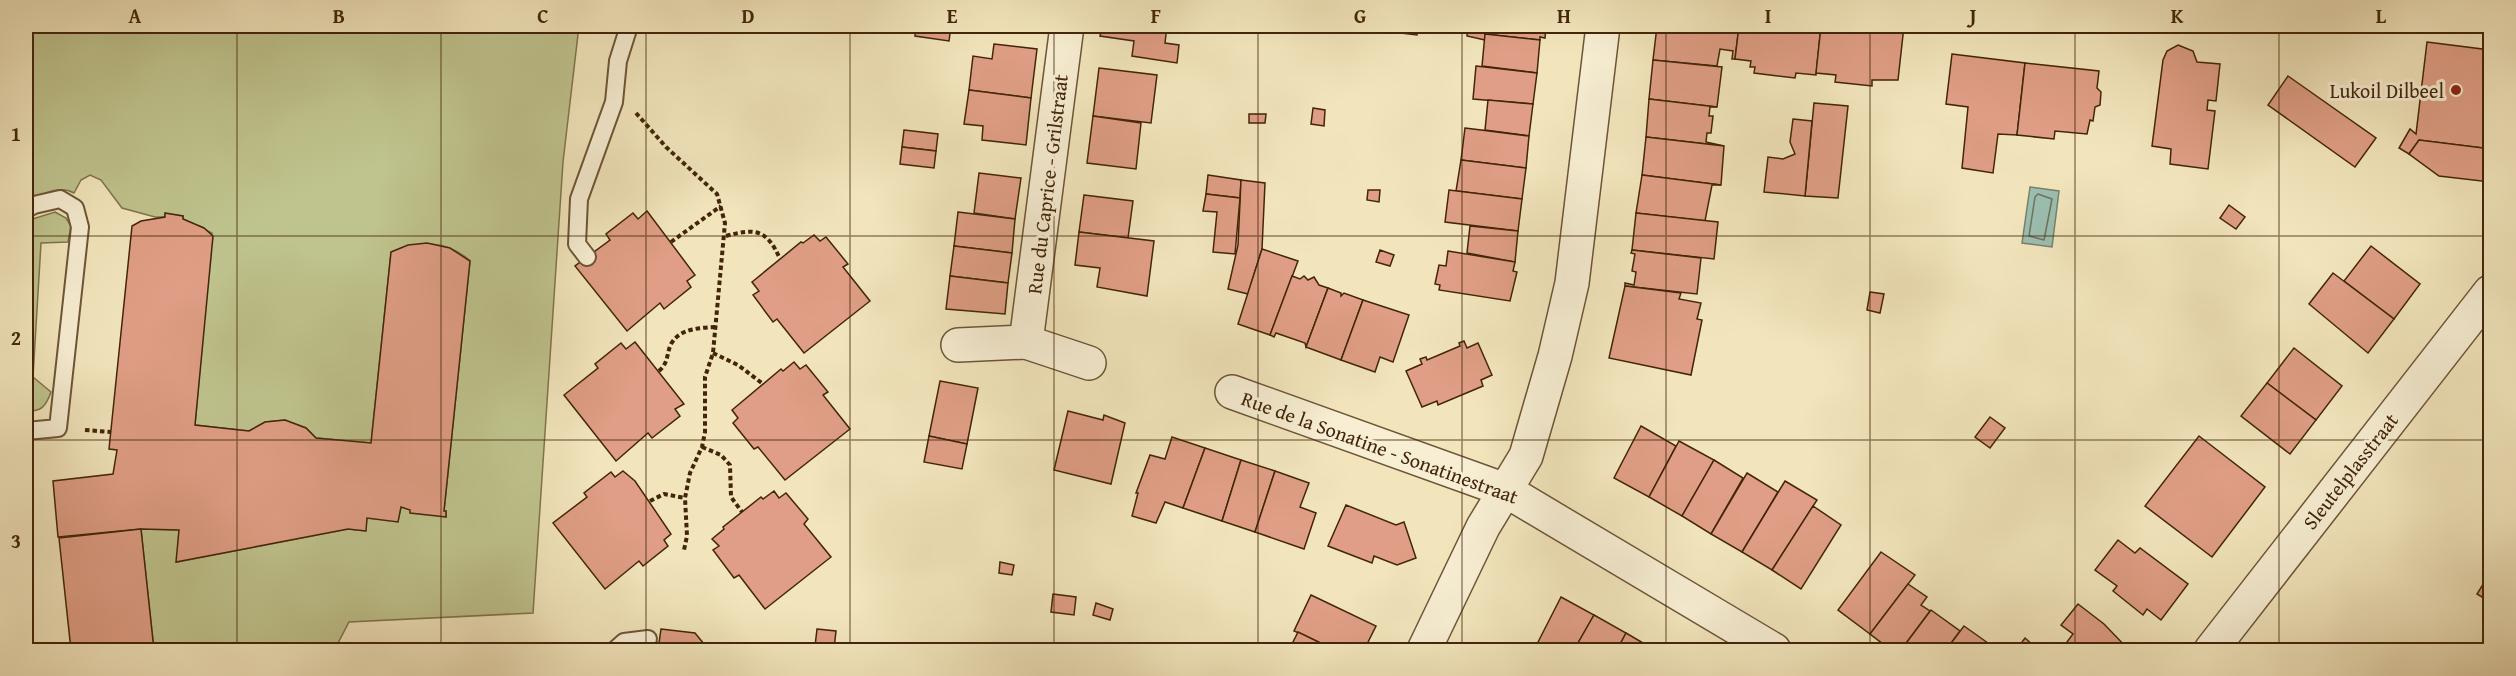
<svg xmlns="http://www.w3.org/2000/svg" width="2516" height="676" font-family="'Gentium Book Plus',serif">
<rect width="100%" height="100%" fill="#f2e5bc"/>
<filter id="stains"><feTurbulence type="fractalNoise" baseFrequency=".00333" numOctaves="4"/><feColorMatrix values="0 0 0 0 .2 0 0 0 0 .09 0 0 0 0 .02 0 0 0 .5 -.17"/></filter>
<radialGradient id="worn" r=".72"><stop offset=".6" stop-color="#630" stop-opacity="0"/><stop offset="1" stop-color="#630" stop-opacity=".3"/></radialGradient>
<g fill="#bfc38d" stroke="#80744c" stroke-width="1.5">
<path d="M26 26H579L563 162 533 613 349 622 337 645 310 650H154L141 529 179 530 177 562 348 529 365 531 367 518 398 521 401 507 446 517V511H444L470 261C448 240 417 240 391 252L371 443 316 438 306 428 285 420 265 422 249 431 195 425 212 233 183 219V216L165 214V217H155L122 208 101 180 90 175 81 180 74 193C58 184 41 196 26 202Z"/>
<path d="M55 212 66 218 71 226 68 242 41 243 33 377 51 392C46 406 41 413 26 410V221Z"/>
</g>
<polygon fill="#9bbfb1" stroke="#77816e" stroke-width="1.5" points="2030,187 2059,191 2052,247 2022,243"/>
<g fill="none" stroke-linecap="round" stroke-linejoin="round">
<polygon stroke="#6e725e" stroke-width="1.5" points="2038,194 2052,199 2044,240 2029,236 2035,197"/>
</g>
<g fill="#df9e85" stroke="#42250a" stroke-width="1.5">
<polygon points="916,26 951,26 949,41 915,36"/>
<polygon points="1102,26 1167,26 1165,43 1179,45 1177,63 1132,56 1134,41 1100,36"/>
<polygon points="1320,26 1394,26 1393,32"/>
<polygon points="1394,26 1418,26 1417,35 1393,32"/>
<polygon points="1441,26 1468,26 1468,28"/>
<polygon points="1468,26 1546,26 1545,38 1540,37 1540,40 1485,34 1485,40 1467,36"/>
<polygon points="1657,26 1739,26 1735,59 1732,59 1733,51 1720,49 1717,66 1653,60"/>
<polygon points="1739,26 1821,26 1816,75 1796,73 1795,78 1754,73 1755,67 1750,67 1751,61 1735,59"/>
<polygon points="1821,26 1904,26 1898,80 1872,80 1872,86 1835,82 1836,75 1816,73"/>
<polygon points="1485,34 1540,40 1537,73 1482,66"/>
<polygon points="2427,42 2490,50 2490,137 2483,148 2419,140 2409,154 2399,148 2410,129 2416,134"/>
<polygon points="994,44 1037,49 1031,98 969,90 973,56 992,59"/>
<polygon points="2178,45 2193,51 2197,62 2220,64 2216,101 2208,100 2207,110 2215,111 2208,169 2170,164 2171,149 2152,146 2163,60 2167,51"/>
<polygon points="1952,54 2025,63 2017,135 1998,134 1993,173 1962,168 1968,107 1946,104"/>
<polygon points="1653,60 1722,67 1717,107 1649,99"/>
<polygon points="2025,63 2099,71 2097,88 2101,92 2100,105 2095,107 2093,121 2090,120 2087,134 2055,131 2054,139 2017,135"/>
<polygon points="1476,66 1537,73 1533,104 1473,99"/>
<polygon points="1099,68 1157,75 1151,123 1093,116"/>
<polygon points="2288,76 2376,138 2355,167 2268,105"/>
<polygon points="969,90 1031,98 1026,145 982,140 983,126 964,124"/>
<polygon points="1649,99 1717,107 1710,107 1709,116 1713,116 1711,133 1707,133 1706,142 1724,146 1646,137"/>
<polygon points="1488,100 1533,104 1529,136 1485,130"/>
<polygon points="1814,103 1848,106 1838,198 1805,196"/>
<polygon points="1313,108 1325,110 1324,126 1311,124"/>
<polygon points="1249,114 1266,114 1265,123 1249,123"/>
<polygon points="1093,116 1141,123 1136,169 1087,163"/>
<polygon points="1793,119 1812,121 1805,196 1764,192 1768,157 1783,159 1795,154 1790,142"/>
<polygon points="1465,128 1529,136 1526,168 1461,160"/>
<polygon points="904,130 938,134 936,151 902,147"/>
<polygon points="1646,137 1724,146 1721,185 1642,175"/>
<polygon points="2490,137 2490,182 2439,176 2409,154 2419,140 2483,148"/>
<polygon points="902,147 936,151 934,168 900,164"/>
<polygon points="1461,160 1526,168 1522,199 1456,191"/>
<polygon points="979,173 1021,178 1015,219 974,213"/>
<polygon points="1208,175 1241,180 1240,198 1206,194"/>
<polygon points="1642,175 1721,185 1712,185 1705,221 1636,213"/>
<polygon points="1241,180 1265,183 1262,249 1248,294 1228,289 1238,245"/>
<polygon points="1368,190 1380,190 1379,202 1367,200"/>
<polygon points="1449,190 1522,199 1518,231 1445,222"/>
<polygon points="1206,194 1240,198 1235,254 1213,252 1217,212 1203,211"/>
<polygon points="1084,195 1133,201 1128,238 1079,232"/>
<polygon points="2229,205 2245,217 2236,229 2220,218"/>
<polygon points="647,211 695,275 687,281 691,287 664,309 660,303 627,331 575,266 610,240 606,234 633,213 638,219"/>
<polygon points="958,212 1015,219 1012,253 954,246"/>
<polygon points="165,213 183,216 183,219 204,228 213,236 195,425 249,431 265,422 285,420 306,428 316,438 371,443 391,252 408,245 427,243 450,248 470,261 444,511 446,511 446,517 410,513 410,510 401,507 398,522 367,518 366,531 348,529 176,562 179,530 141,529 58,537 53,481 113,474 117,450 109,449 132,226 141,221 165,217"/>
<polygon points="1636,213 1718,222 1714,259 1632,250"/>
<polygon points="1470,226 1518,231 1515,262 1467,253"/>
<polygon points="1079,232 1154,241 1147,296 1097,287 1100,268 1075,265"/>
<polygon points="814,235 820,241 826,237 848,264 843,267 870,301 804,353 777,319 773,322 753,295 759,291 752,282 801,242 803,243"/>
<polygon points="954,246 1012,253 1008,283 950,276"/>
<polygon points="2371,246 2420,284 2394,319 2344,281"/>
<polygon points="1262,249 1298,261 1270,335 1238,324"/>
<polygon points="1380,250 1394,255 1390,266 1376,262"/>
<polygon points="1632,250 1701,258 1697,294 1625,286 1625,283 1634,285 1636,272 1632,271 1635,254 1631,253"/>
<polygon points="1448,251 1515,262 1513,271 1517,272 1510,301 1439,290 1440,285 1435,284 1439,265 1446,266"/>
<polygon points="2333,273 2394,319 2368,353 2309,304"/>
<polygon points="950,276 1008,283 1005,314 946,309"/>
<polygon points="1292,276 1300,279 1304,276 1308,280 1314,277 1319,285 1328,288 1306,347 1305,343 1276,333 1274,337 1270,335"/>
<polygon points="1625,286 1681,293 1679,299 1701,303 1697,319 1702,320 1691,375 1609,358"/>
<polygon points="1328,288 1341,293 1341,296 1344,293 1363,300 1341,360 1306,347"/>
<polygon points="1870,292 1884,294 1880,313 1867,310"/>
<polygon points="1363,300 1409,315 1393,362 1380,357 1375,372 1341,360"/>
<polygon points="1464,341 1467,348 1478,343 1492,375 1481,380 1483,386 1438,405 1437,401 1422,407 1406,371 1422,364 1420,359 1426,357 1427,360 1460,346 1459,343"/>
<polygon points="635,342 684,404 675,409 680,416 652,438 648,433 616,461 564,395 598,368 595,364 621,343 626,349"/>
<polygon points="2294,348 2342,386 2316,420 2267,383"/>
<polygon points="794,362 800,369 806,365 828,392 823,395 850,429 785,480 758,447 754,449 733,423 738,418 732,410 781,369 783,371"/>
<polygon points="940,381 978,388 967,444 929,436"/>
<polygon points="2267,383 2316,420 2290,454 2241,416"/>
<polygon points="1068,411 1103,420 1104,415 1125,423 1111,484 1054,470"/>
<polygon points="1990,417 2005,428 1990,448 1975,437"/>
<polygon points="1641,426 1676,446 1649,497 1614,478"/>
<polygon points="929,436 967,444 962,469 924,462"/>
<polygon points="2199,436 2265,487 2212,557 2145,506"/>
<polygon points="1172,437 1205,448 1183,508 1165,502 1156,523 1132,516 1138,493 1136,493 1150,455 1165,459"/>
<polygon points="1679,441 1714,460 1682,516 1649,497"/>
<polygon points="1205,448 1241,460 1222,521 1183,508"/>
<polygon points="1241,460 1275,471 1255,532 1222,521"/>
<polygon points="1714,460 1743,478 1711,534 1682,516"/>
<polygon points="623,471 635,481 671,534 664,540 668,546 643,566 639,561 605,589 553,523 587,497 584,493 611,472 615,477"/>
<polygon points="1275,471 1309,483 1300,507 1316,513 1304,549 1255,532"/>
<polygon points="1747,473 1778,492 1742,552 1711,534"/>
<polygon points="1785,481 1817,500 1772,570 1742,552"/>
<polygon points="774,491 779,498 786,493 808,519 804,524 831,557 765,609 739,575 734,578 713,550 719,546 712,539 724,529 723,527 761,497 763,499"/>
<polygon points="1346,505 1396,525 1404,522 1416,558 1397,565 1374,556 1372,563 1328,546"/>
<polygon points="1813,506 1841,525 1801,589 1772,570"/>
<polygon points="141,529 154,650 71,650 59,538"/>
<polygon points="2118,540 2135,553 2140,548 2188,584 2161,620 2147,609 2143,615 2113,591 2117,586 2095,570"/>
<polygon points="1881,552 1915,575 1870,634 1838,610"/>
<polygon points="1000,562 1014,565 1012,575 999,573"/>
<polygon points="2490,573 2490,602 2477,594"/>
<polygon points="1908,584 1927,597 1921,605 1930,611 1901,650 1891,650 1870,634"/>
<polygon points="1053,594 1076,597 1074,615 1051,612"/>
<polygon points="1311,595 1376,626 1364,650 1335,650 1294,631"/>
<polygon points="1561,597 1594,615 1574,650 1534,650"/>
<polygon points="1096,603 1113,609 1110,620 1093,615"/>
<polygon points="2078,604 2104,624 2129,650 2061,650 2073,634 2061,625"/>
<polygon points="1931,610 1960,631 1946,650 1901,650"/>
<polygon points="1594,615 1626,633 1617,650 1574,650"/>
<polygon points="1964,626 1995,648 1946,650"/>
<polygon points="661,629 695,633 709,650 658,650"/>
<polygon points="817,629 836,631 834,649 815,646"/>
<polygon points="1298,632 1335,650 1289,650"/>
<polygon points="1626,633 1655,650 1617,650"/>
<polygon points="2025,638 2033,645 2029,650 2019,646"/>
</g>
<g fill="none" stroke-linecap="round" stroke-linejoin="round">
<defs>
<g id="service">
<polyline points="26,209 34,205 60,199 75,208 80,227 58,428 26,431"/>
<polyline points="587,257 577,244 579,199 614,102 618,61 629,26"/>
<polyline points="615,650 624,642 648,639"/>
</g>
<g id="minor">
<polyline points="1067,26 1026,342 1089,363"/>
<polyline points="958,345 1026,342"/>
<polyline points="1232,392 1505,490 1774,650"/>
<polyline points="1424,650 1483,527 1526,456 1555,356 1572,283 1603,26"/>
<polyline points="2211,650 2490,292"/>
</g>
</defs>
<use href="#service" stroke="#6e5536" stroke-width="20"/>
<use href="#minor" stroke="#6e5536" stroke-width="36"/>
<g stroke="#42250a" stroke-width="4" stroke-dasharray="4.5 3" stroke-linecap="butt">
<polyline points="2475,26 2490,27"/>
<polyline points="636,113 666,147 717,194 725,223 713,353 705,377 705,432 702,447 690,473 685,498 687,536 684,550"/>
<path d="M726 236C755 228 767 229 780 259"/>
<polyline points="671,242 721,206"/>
<polyline points="713,353 738,365 763,384"/>
<path d="M659 371C669 362 666 355 671 344 680 328 700 328 716 327"/>
<polyline points="85,430 111,432"/>
<polyline points="702,447 721,455 730,465 731,497 742,512"/>
<polyline points="650,501 664,494 685,498"/>
</g>
<use href="#service" stroke="#f7eed3" stroke-width="16"/>
<use href="#minor" stroke="#f7eed3" stroke-width="33"/>
</g>
<path fill="none" stroke="#42250a" stroke-width="1.5" stroke-opacity="0.55" d="M237 26V650M441 26V650M646 26V650M850 26V650M1054 26V650M1258 26V650M1462 26V650M1666 26V650M1870 26V650M2075 26V650M2279 26V650M26 236H2490M26 440H2490"/>
<circle fill="#8f2418" stroke="#f7eed3" stroke-width="2" cx="2456" cy="90" r="6"/>
<g text-anchor="middle" dominant-baseline="central" stroke-width="6" stroke-linejoin="round" paint-order="stroke">
<g font-size="20" fill="#42250a" stroke="#f7eed3" text-anchor="end">
<text x="2444" y="90">Lukoil Dilbeel</text>
</g>
<g font-size="20" fill="#42250a" stroke="#f7eed3">
<text transform="translate(1047 184) rotate(-83)">Rue du Caprice - Grilstraat</text>
<text transform="translate(1380 447) rotate(20)">Rue de la Sonatine - Sonatinestraat</text>
<text transform="translate(2350 471) rotate(-52)">Sleutelplasstraat</text>
</g>
</g>
<rect width="2516" height="676" fill="none" stroke="#f2e5bc" stroke-width="66"/>
<rect x="33" y="33" width="2450" height="610" fill="none" stroke="#42250a" stroke-width="2"/>
<g font-size="20" text-anchor="middle" font-weight="bold" fill="#42250a">
<text x="135" y="23">A</text>
<text x="339" y="23">B</text>
<text x="543" y="23">C</text>
<text x="748" y="23">D</text>
<text x="952" y="23">E</text>
<text x="1156" y="23">F</text>
<text x="1360" y="23">G</text>
<text x="1564" y="23">H</text>
<text x="1768" y="23">I</text>
<text x="1973" y="23">J</text>
<text x="2177" y="23">K</text>
<text x="2381" y="23">L</text>
<text x="16" y="141">1</text>
<text x="16" y="345">2</text>
<text x="16" y="548">3</text>
</g>
<rect width="100%" height="100%" filter="url(#stains)"/>
<rect width="100%" height="100%" fill="url(#worn)"/>
</svg>
